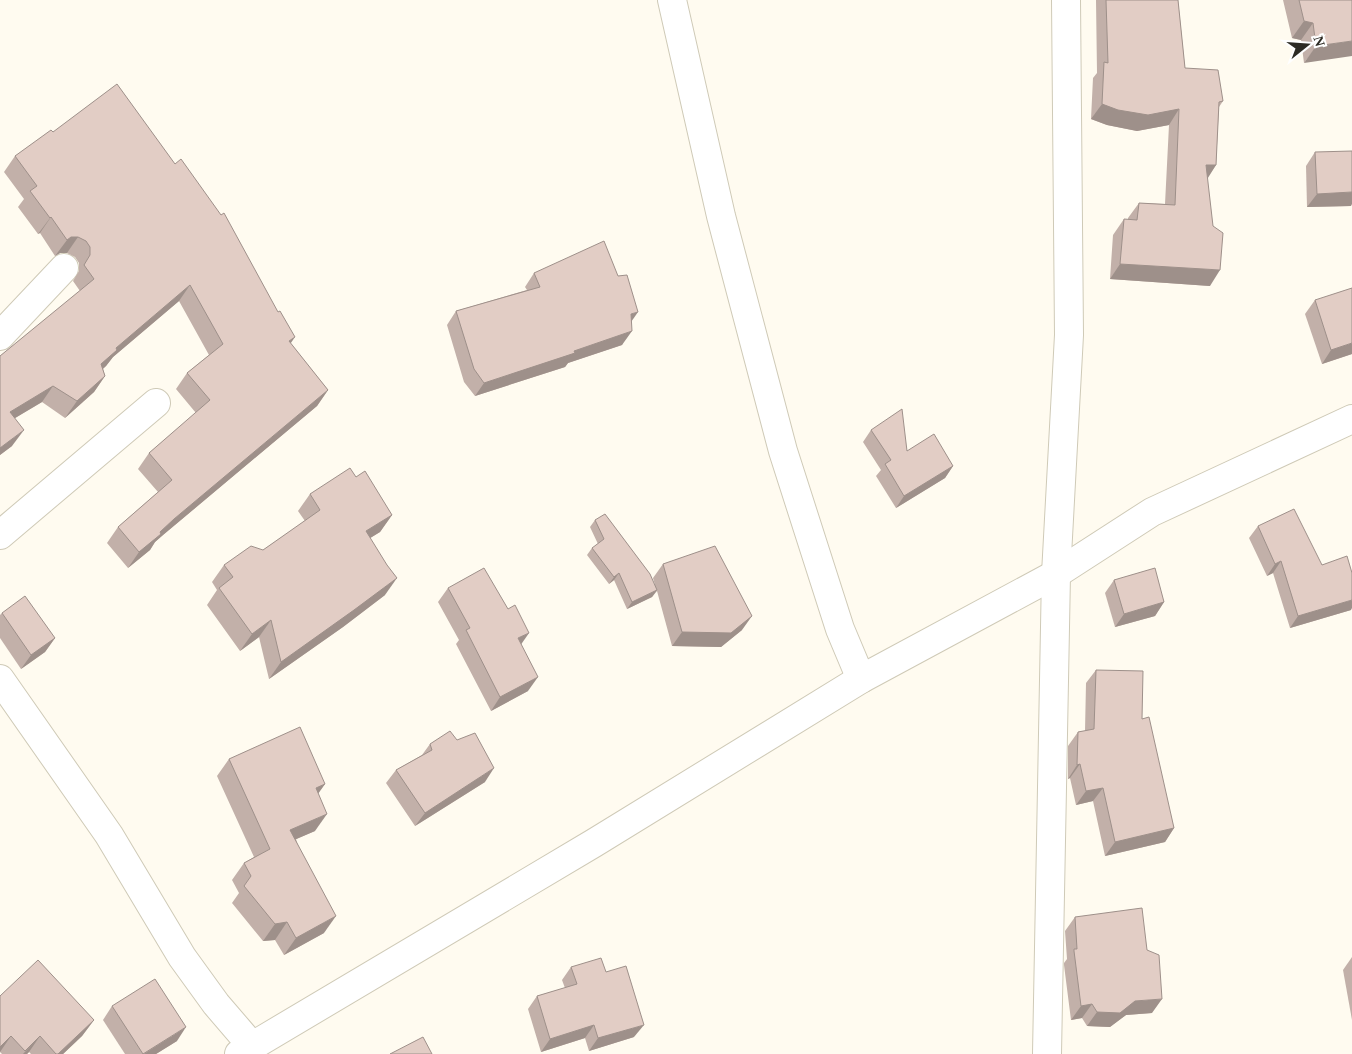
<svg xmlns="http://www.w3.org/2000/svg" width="1352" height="1054" font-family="Georgia,serif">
<rect width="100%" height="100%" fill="#fffbf0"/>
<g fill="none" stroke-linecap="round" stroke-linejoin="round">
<defs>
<g id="minor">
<polyline points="672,0 721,216 783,451 840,629 861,679"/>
<polyline points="0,336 64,268"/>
<polyline points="0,535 156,403"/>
<polyline points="0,679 109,835 182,957 216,1004 252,1046"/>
<polyline points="239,1054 594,843 861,679 1056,574 1152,512 1352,419"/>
<polyline points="1047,1054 1056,574 1069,335 1066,0"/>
</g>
</defs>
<use href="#minor" stroke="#cfcab7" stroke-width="30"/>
<use href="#minor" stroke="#fff" stroke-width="28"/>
</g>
<g fill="#c2b0a9">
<polygon points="1096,0 1178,0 1185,68 1223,101 1219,107 1216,165 1207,178 1210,286 1110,279 1113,235 1124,219 1128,220 1128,218 1139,203 1165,204 1169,125 1137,131 1107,125 1091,119 1093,78 1097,73"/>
<polygon points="1283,0 1352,0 1304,63 1301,40 1292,38"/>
<polygon points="53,132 291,344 328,390 317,406 163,535 155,542 150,550 128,568 107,543 118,527 158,492 138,469 149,453 196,413 176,389 187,373 209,355 179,301 113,357 106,366 103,369 105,376 94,392 65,418 42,402 15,418 12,446 0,455 0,356 80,291 73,281 79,271 79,263 75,257 67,253 60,253 55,256 40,233 38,234 18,207 24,199 4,172 15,156"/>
<polygon points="1315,152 1351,206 1307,207 1306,166"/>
<polygon points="534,273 631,322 622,345 568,363 565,367 475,396 464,382 447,325 456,311 527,290 525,287"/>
<polygon points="1315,300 1352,354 1322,364 1305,314"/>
<polygon points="871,430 907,451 953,466 945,478 896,508 876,476 881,470 863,442"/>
<polygon points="356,477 392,515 380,532 370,538 385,595 343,627 269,679 259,637 240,651 207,605 217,590 212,582 224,565 263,550 305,521 298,511 310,494"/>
<polygon points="595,520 655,585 653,578 663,564 742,630 721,647 672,646 657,591 652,597 627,609 614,580 609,584 587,555 592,548 598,544 590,527"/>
<polygon points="1258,526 1322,565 1351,610 1290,628 1273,573 1267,576 1249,538"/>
<polygon points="1114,580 1164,602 1155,616 1115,627 1105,593"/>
<polygon points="448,588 521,644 528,691 491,711 456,644 459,640 438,602"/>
<polygon points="2,613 55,638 45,652 21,669 0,638 0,615"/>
<polygon points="1096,670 1142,719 1174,828 1165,842 1105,856 1093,801 1076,805 1070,778 1068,779 1068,746 1078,732 1085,731 1086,683"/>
<polygon points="430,744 485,782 415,826 386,783 396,770 422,755"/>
<polygon points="229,759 325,784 318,793 315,831 296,839 324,933 284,955 275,940 263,941 232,903 239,893 232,880 244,863 254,857 217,776"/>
<polygon points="1075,917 1152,1013 1126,1015 1110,1027 1087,1026 1082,1018 1071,1020 1064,965 1064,963 1067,959 1065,931"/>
<polygon points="1352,957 1352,1020 1343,970"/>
<polygon points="571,967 606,972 634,1037 589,1051 585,1038 541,1052 528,1009 537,996 565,988 562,980"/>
<polygon points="0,996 94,1020 82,1036 63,1054 31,1054 29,1052 27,1054 2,1054 0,1052"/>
<polygon points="112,1006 177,1041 156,1054 125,1054 103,1020"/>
</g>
<g fill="#9e908a">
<polygon points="1304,21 1313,23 1301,40 1292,38"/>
<polygon points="1352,41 1352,56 1304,63 1316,46"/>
<polygon points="1102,104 1179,109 1169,125 1137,131 1107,125 1091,119"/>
<polygon points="1206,165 1216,165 1206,181"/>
<polygon points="1352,192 1352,204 1351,206 1307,207 1317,194"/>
<polygon points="51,217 40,233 38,234 50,218"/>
<polygon points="71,237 78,237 67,253 60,253 55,256 67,240"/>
<polygon points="1120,264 1220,270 1210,286 1110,279"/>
<polygon points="190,285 179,301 113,357 106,366 89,380 101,364 116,348"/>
<polygon points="638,312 629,325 631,314"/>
<polygon points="632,331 622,345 568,363 565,367 475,396 484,383 574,351"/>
<polygon points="295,337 284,353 289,341"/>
<polygon points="1352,343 1352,354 1322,364 1331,350"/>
<polygon points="105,376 94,392 65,418 77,401"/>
<polygon points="53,386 42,402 0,427 10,412"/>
<polygon points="328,390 317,406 163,535 155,542 150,550 128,568 139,552 160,532 174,519"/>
<polygon points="24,430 12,446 0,455 0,448"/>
<polygon points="953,466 945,478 896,508 904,496"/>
<polygon points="392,515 380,532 354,548 366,531"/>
<polygon points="1281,561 1273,573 1267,576 1275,564"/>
<polygon points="619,573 614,580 609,584 614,577"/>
<polygon points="397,578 385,595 343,627 269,679 281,662"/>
<polygon points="657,590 652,597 627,609 632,602"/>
<polygon points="1352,600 1352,608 1351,610 1290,628 1298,616"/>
<polygon points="1164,602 1155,616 1115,627 1124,614"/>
<polygon points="752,616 742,630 721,647 672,646 682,632"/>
<polygon points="271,620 259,637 240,651 252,634"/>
<polygon points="529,633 520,646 518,638"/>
<polygon points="55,638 45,652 21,669 31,655"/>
<polygon points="538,677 528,691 491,711 500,697"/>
<polygon points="1080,764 1070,778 1068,779 1077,765"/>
<polygon points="494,768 485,782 415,826 425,813"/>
<polygon points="325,784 313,801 316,788"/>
<polygon points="1103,788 1093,801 1076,805 1086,791"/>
<polygon points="327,814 315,831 278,847 290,830"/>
<polygon points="1174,828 1165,842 1105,856 1115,842"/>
<polygon points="336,916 324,933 284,955 296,938"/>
<polygon points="287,922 275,940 263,941 275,924"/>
<polygon points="1162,999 1152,1013 1126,1015 1110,1027 1087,1026 1097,1012 1135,1001"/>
<polygon points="1092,1004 1082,1018 1071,1020 1081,1006"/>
<polygon points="94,1020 82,1036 63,1054 58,1054"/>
<polygon points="594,1025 585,1038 541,1052 550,1039"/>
<polygon points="644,1025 634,1037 589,1051 598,1038"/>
<polygon points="186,1027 177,1041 156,1054 144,1054"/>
<polygon points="11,1036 0,1052 0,1047"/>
<polygon points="40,1036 29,1052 27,1054 23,1054"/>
</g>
<g fill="#e2cdc5" stroke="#9e908a">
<polygon points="1106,0 1178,0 1185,68 1218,70 1223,101 1219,102 1216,165 1206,165 1213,226 1223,233 1220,270 1120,264 1124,219 1137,220 1139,203 1175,205 1179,109 1148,115 1118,110 1102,104 1104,62 1108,63"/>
<polygon points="1299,0 1352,0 1352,41 1316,46 1313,23 1304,21"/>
<polygon points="117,84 175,164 181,159 221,215 224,213 278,312 280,311 295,337 289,341 328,390 174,519 160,532 161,534 139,552 118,527 172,480 149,453 210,400 187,373 223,344 190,285 116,348 117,350 101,364 105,376 77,401 53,386 10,412 24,430 0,448 0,356 94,279 84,265 90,255 90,247 86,241 78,237 71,237 67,240 51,217 50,218 30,191 37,186 15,156 51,130 53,132"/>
<polygon points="1352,151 1352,192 1317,194 1315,152"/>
<polygon points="604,241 618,276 627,275 638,312 631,314 632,331 574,351 575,353 484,383 474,369 456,311 540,287 534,273"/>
<polygon points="1352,288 1352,343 1331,350 1315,300"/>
<polygon points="902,409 907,451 934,434 953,466 904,496 885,464 891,460 871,430"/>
<polygon points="350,468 356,477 365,471 392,515 366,531 387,565 397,578 354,610 281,662 271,620 252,634 219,588 233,577 224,565 251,546 263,550 320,510 310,494"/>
<polygon points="1294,509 1322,565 1347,556 1352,573 1352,600 1298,616 1281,561 1275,564 1258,526"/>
<polygon points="605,514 650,574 657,590 632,602 619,573 614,577 592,548 604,539 595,520"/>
<polygon points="715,546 752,616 731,633 682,632 663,564"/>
<polygon points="484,568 508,609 515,605 529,633 518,638 538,677 500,697 466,630 470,628 448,588"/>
<polygon points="1155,568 1164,602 1124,614 1114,580"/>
<polygon points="25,596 55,638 31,655 2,613"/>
<polygon points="1096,670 1143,671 1142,719 1149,717 1174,828 1115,842 1103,788 1086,791 1080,764 1077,765 1078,732 1094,729"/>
<polygon points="300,727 325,784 316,788 327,814 290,830 336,916 296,938 287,922 275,924 244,886 251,876 244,863 270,849 229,759"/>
<polygon points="450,731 457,740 475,733 494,768 425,813 396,770 432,750 430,744"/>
<polygon points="1142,908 1147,950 1159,955 1162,999 1135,1001 1120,1013 1097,1012 1092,1004 1081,1006 1074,951 1074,949 1077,949 1075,917"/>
<polygon points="601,958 606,972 626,966 644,1025 598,1038 594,1025 550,1039 537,996 577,984 571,967"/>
<polygon points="38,960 94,1020 58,1054 56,1054 40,1036 25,1051 11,1036 0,1047 0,996"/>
<polygon points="155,979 186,1027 143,1054 112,1006"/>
<polygon points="423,1037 432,1054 390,1054"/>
</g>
<g transform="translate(1307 45) rotate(73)" stroke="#ffffff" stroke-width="4" paint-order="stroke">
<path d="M0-4L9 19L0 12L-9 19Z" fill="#2d2b24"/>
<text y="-8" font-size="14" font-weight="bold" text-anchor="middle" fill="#2d2b24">N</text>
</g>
</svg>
